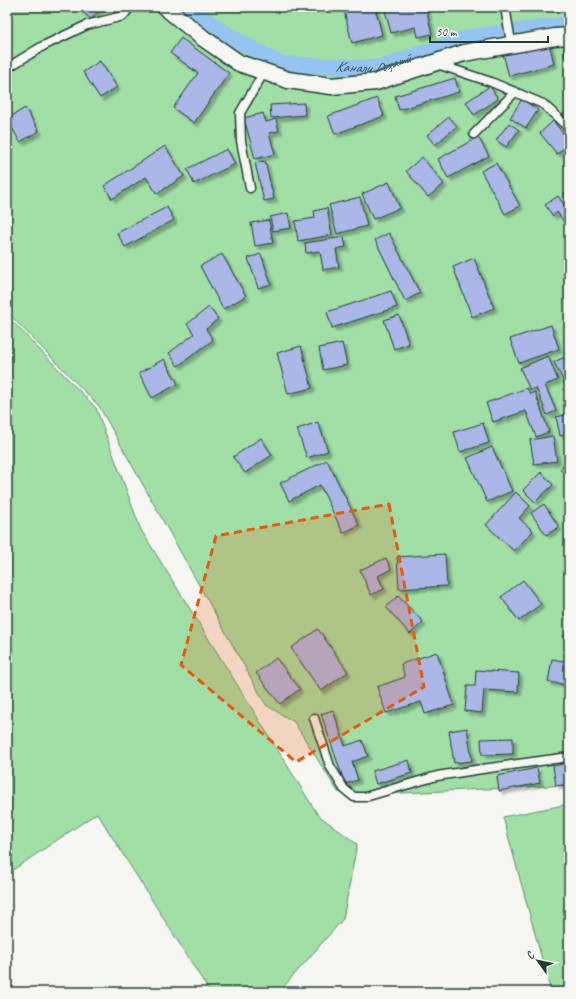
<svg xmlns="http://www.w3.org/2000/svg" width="576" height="999" font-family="Caveat,sans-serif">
<defs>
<filter id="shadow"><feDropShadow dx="3.5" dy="3.5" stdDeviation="1" flood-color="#0004"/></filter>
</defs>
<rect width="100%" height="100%" fill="#f6f6f2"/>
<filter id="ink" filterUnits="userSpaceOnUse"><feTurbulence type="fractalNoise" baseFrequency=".025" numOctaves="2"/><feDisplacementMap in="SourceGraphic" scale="8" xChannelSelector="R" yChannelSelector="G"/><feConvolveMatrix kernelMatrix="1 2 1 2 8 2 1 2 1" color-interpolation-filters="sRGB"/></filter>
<g filter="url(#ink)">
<g fill="#a2dfa7" stroke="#608e6e">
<polygon points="7,7 569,7 569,785 360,795 338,792 294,722 266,705 99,406 7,312"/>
<polygon points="9,318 96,408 141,530 318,815 357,844 343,919 279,992 210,992 97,813 7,874 7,320"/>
<polygon points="569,804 569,992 551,992 503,817"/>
</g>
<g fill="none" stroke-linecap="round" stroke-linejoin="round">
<path stroke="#94c4ef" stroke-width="16" id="s1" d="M188 7 226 34 280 64 379 68 466 38 569 24"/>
</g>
<g fill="#aab7e7" stroke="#1f3d34" filter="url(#shadow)">
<polygon points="79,7 102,7 91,19 78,8"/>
<polygon points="343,7 365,7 365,10 375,7 382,35 352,43"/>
<polygon points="399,7 426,7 432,34 418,37 416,27 391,33 385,10"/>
<polygon points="181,38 229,73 194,123 173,108 198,73 170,53"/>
<polygon points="565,41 569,41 569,56 564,56"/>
<polygon points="549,42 554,64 509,76 503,54"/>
<polygon points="100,61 117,87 100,98 83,72"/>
<polygon points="455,78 459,92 399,110 395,96"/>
<polygon points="490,86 498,99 474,115 466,102"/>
<polygon points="377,98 384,116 335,134 328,116"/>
<polygon points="522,99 538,110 526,128 510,118"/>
<polygon points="304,103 305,115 271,118 270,105"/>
<polygon points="25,108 39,131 20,142 7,119"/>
<polygon points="569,109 569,127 560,117"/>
<polygon points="263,113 266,122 276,119 279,131 269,133 275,154 255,159 244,118"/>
<polygon points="449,117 457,126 435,145 427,135"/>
<polygon points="553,121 569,140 569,144 557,154 540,133"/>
<polygon points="509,123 519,130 506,147 496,140"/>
<polygon points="478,137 489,156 448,178 438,159"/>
<polygon points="165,146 184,176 157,194 146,177 112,199 104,186"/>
<polygon points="227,149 235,164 194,184 187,169"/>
<polygon points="422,157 444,184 428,197 406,171"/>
<polygon points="265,161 274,199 264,201 255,163"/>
<polygon points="496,163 520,206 505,214 481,171"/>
<polygon points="389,182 400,208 373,219 362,194"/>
<polygon points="569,190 569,204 562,195"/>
<polygon points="558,196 569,212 569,229 557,212 553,216 545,205"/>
<polygon points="360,197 367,226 337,234 329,205"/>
<polygon points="167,207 174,220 125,247 117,233"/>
<polygon points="327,208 332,235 298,241 295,221 315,218 314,211"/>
<polygon points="288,213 291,228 273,231 270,217"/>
<polygon points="269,220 273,243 255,246 251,223"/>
<polygon points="389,233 420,293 405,301 375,240"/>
<polygon points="344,237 346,247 336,249 339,267 323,270 320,251 306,253 305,243"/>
<polygon points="222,254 246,296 223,309 200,266"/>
<polygon points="261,254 271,284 258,288 248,258"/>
<polygon points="474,258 494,308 472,317 453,267"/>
<polygon points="391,291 397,307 332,328 327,312"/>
<polygon points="209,307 218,319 206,329 213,340 178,366 169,353 194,334 187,324"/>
<polygon points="399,315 409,344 394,349 384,320"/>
<polygon points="551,325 559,349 519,363 510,339"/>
<polygon points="342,343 347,365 323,370 319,348"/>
<polygon points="301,346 312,388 288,394 277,353"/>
<polygon points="548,356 558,380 545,385 556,411 547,415 536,388 530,390 520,368"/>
<polygon points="567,356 569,360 569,393 554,362"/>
<polygon points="164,359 178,384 152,398 139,373"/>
<polygon points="527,388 530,394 535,392 549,432 536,437 526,411 493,422 486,403"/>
<polygon points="569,414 569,434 560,436 556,417"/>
<polygon points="318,422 328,451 307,458 297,429"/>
<polygon points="483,423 489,443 460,452 454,432"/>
<polygon points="553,436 557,461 534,464 530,440"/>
<polygon points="261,438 272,455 245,473 233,457"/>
<polygon points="492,447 512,491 487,502 467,458"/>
<polygon points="569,456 569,476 560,470"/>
<polygon points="327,460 359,525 343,533 320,485 289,501 280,483"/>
<polygon points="541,472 553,485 535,502 523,490"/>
<polygon points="516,492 530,506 519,518 533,531 514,551 486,525"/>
<polygon points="544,504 559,527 546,535 531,513"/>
<polygon points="445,554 447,586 399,589 397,557"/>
<polygon points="386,558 391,569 378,576 384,589 371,595 360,570"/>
<polygon points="523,580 541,604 519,621 501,597"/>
<polygon points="398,596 423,622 410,634 386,607"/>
<polygon points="318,629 348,672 321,691 291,648"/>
<polygon points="569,632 569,645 563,636"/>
<polygon points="437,652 454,705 425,714 421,702 386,713 377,687 405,677 401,664"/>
<polygon points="276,658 300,689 280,704 256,673"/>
<polygon points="552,659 569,662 568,685 548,682"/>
<polygon points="476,670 519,673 518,692 484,690 482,713 465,711 467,686 475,686"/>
<polygon points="333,710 345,746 362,740 368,756 352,762 358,780 345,784 321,714"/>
<polygon points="467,728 472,761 454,763 449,731"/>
<polygon points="513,738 513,754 482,755 481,739"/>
<polygon points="409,760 412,773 376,784 372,771"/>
<polygon points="569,763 569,784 556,786 553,766"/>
<polygon points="537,768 540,783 499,791 497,776"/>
</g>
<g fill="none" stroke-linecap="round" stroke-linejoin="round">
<defs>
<g id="lane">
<polyline points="505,7 510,36 508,45"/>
<polyline points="437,64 491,82 543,104 569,128"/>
<polyline points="7,68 43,46 87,25 123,16 130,7"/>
<polyline points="474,134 515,92"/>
<polyline points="250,188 241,141 240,113 264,72"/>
<polyline points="314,718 330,766 344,789 354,797 365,797 437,776 482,769 569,757"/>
</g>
<polyline id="street" points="165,7 203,38 239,63 288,80 331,86 376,82 464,53 555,37 569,36"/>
</defs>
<use href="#lane" stroke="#1f3d34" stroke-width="11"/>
<use href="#street" stroke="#1f3d34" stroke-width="19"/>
<use href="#lane" stroke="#f6f6f2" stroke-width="8"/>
<use href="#street" stroke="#f6f6f2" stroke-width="16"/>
</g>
</g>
<path fill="#e8590c" fill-opacity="0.2" stroke="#e8590c" stroke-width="3" stroke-dasharray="8 5" stroke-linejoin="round" d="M389 504 424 687 296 762 181 665 216 536Z"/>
<g text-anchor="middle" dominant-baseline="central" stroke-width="4" stroke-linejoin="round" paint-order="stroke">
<g font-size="15" font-style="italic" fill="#365859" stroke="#f6f6f2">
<text stroke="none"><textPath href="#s1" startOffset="202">Канали Роҳатӣ</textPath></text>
</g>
</g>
<rect width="576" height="999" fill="none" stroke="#f6f6f2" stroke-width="24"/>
<rect x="12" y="12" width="552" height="975" fill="none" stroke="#1f3d34" stroke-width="1.5" filter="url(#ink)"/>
<g transform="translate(538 961) rotate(303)" stroke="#f6f6f2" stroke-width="3" paint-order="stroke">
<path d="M0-3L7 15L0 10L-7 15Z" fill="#1f3d34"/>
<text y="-6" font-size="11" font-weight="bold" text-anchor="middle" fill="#1f3d34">С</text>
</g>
<path d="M430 36v6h118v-6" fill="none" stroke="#1f3d34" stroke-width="2"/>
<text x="436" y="36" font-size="12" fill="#1f3d34" stroke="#f6f6f2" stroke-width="3" paint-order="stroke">50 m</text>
</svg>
